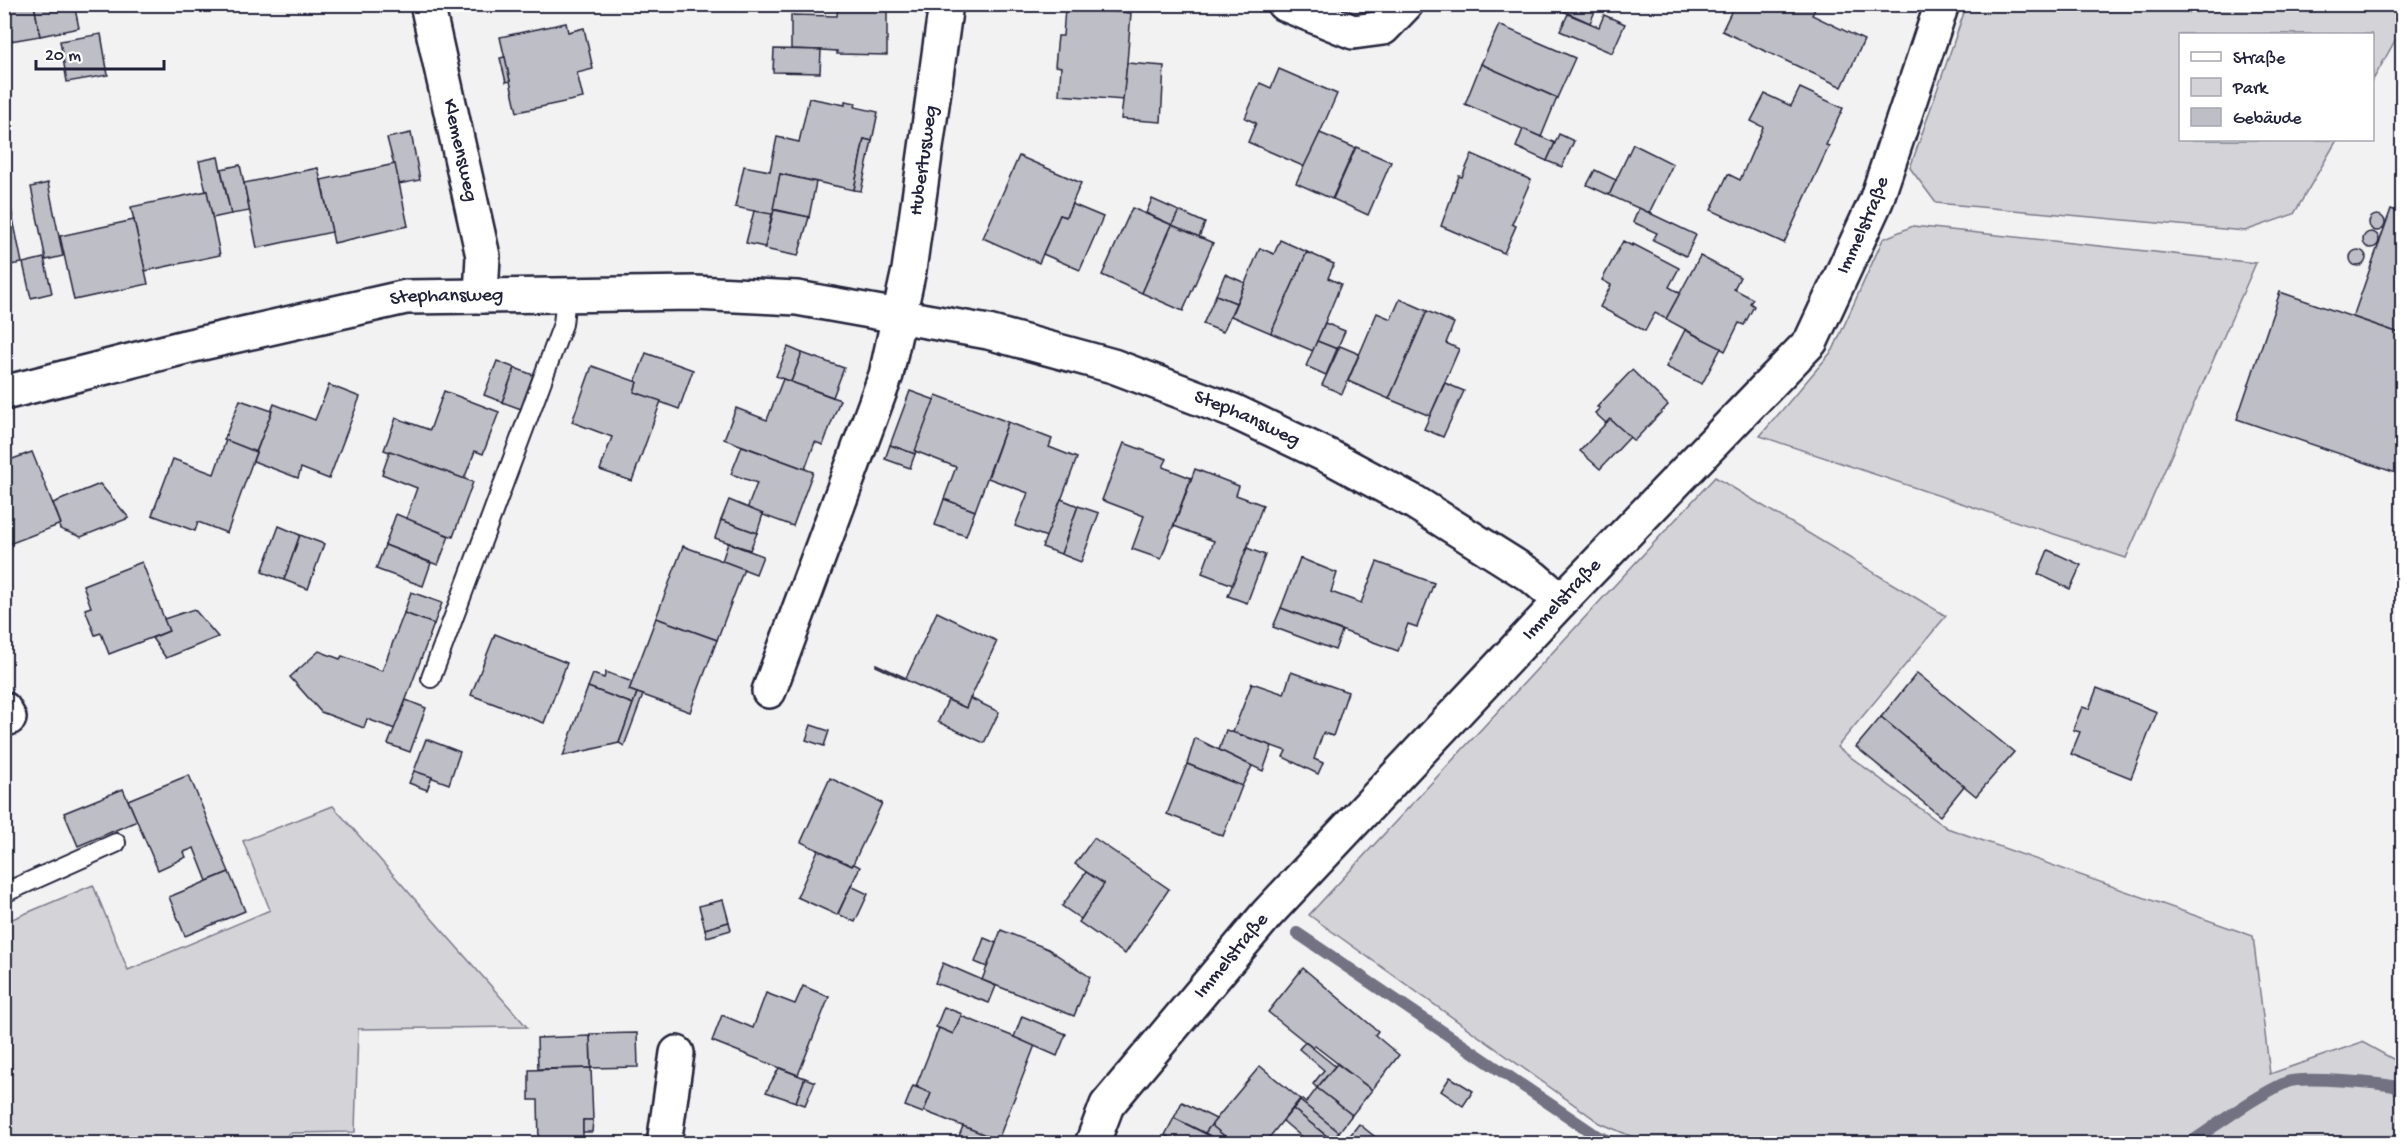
<svg xmlns="http://www.w3.org/2000/svg" width="2407" height="1148" font-family="'Gochi Hand',sans-serif">
<rect width="100%" height="100%" fill="#f2f2f3"/>
<filter id="ink" filterUnits="userSpaceOnUse"><feTurbulence type="fractalNoise" baseFrequency=".0167" numOctaves="2"/><feDisplacementMap in="SourceGraphic" scale="12" xChannelSelector="R" yChannelSelector="G"/><feConvolveMatrix kernelMatrix="1 2 1 2 8 2 1 2 1" color-interpolation-filters="sRGB"/></filter>
<g filter="url(#ink)">
<g fill="#d3d3d8" stroke="#7a7a8a" stroke-width="1.5">
<polygon points="1967,4 2402,5 2402,28 2373,80 2372,34 2180,34 2180,140 2337,140 2294,214 2245,231 1936,203 1910,168"/>
<polygon points="1913,226 2256,263 2126,558 1760,436 1833,350 1883,239"/>
<polygon points="1715,477 1946,616 1837,747 1947,828 2253,936 2270,1074 2362,1042 2402,1064 2402,1143 1647,1143 1600,1123 1309,915"/>
<polygon points="333,806 527,1027 358,1029 355,1132 289,1133 281,1144 5,1143 5,922 93,885 128,970 270,910 243,841"/>
</g>
<g fill="none" stroke-linecap="round" stroke-linejoin="round">
<g stroke="#727282" stroke-width="12">
<polyline points="1297,933 1597,1136 1616,1144"/>
<path d="M2188 1144C2220 1123 2252 1098 2287 1082 2302 1076 2385 1083 2402 1088"/>
</g>
</g>
<g fill="#bebec6" stroke="#22223b" stroke-width="1.5">
<polygon points="4,4 34,4 40,36 4,42"/>
<polygon points="34,4 74,4 79,28 40,36"/>
<polygon points="838,4 887,4 887,55 837,54 837,51 821,50 791,49 791,15 837,16"/>
<polygon points="1548,4 1598,4 1590,23"/>
<polygon points="1735,4 1805,4 1815,9 1812,15 1864,40 1842,87 1722,31"/>
<polygon points="1065,8 1131,13 1124,100 1059,95 1061,67 1055,66 1058,36 1063,36"/>
<polygon points="1568,14 1599,27 1604,15 1625,24 1612,53 1560,31"/>
<polygon points="566,23 568,32 584,28 593,69 577,73 583,98 517,112 500,37"/>
<polygon points="1499,25 1575,58 1557,98 1481,64"/>
<polygon points="101,34 108,75 67,82 60,41"/>
<polygon points="774,49 821,50 820,73 773,72"/>
<polygon points="505,57 510,81 506,82 500,58"/>
<polygon points="1127,63 1164,66 1161,122 1121,119"/>
<polygon points="1481,64 1557,98 1541,137 1465,104"/>
<polygon points="1279,69 1337,94 1305,167 1248,142 1256,123 1245,118 1260,83 1271,88"/>
<polygon points="1800,88 1843,108 1826,145 1829,146 1784,243 1711,210 1728,174 1740,180 1763,127 1751,121 1765,94 1791,106"/>
<polygon points="809,98 845,105 845,101 856,103 855,107 878,112 872,141 864,139 854,190 780,174 773,215 735,207 744,166 770,171 777,137 799,142"/>
<polygon points="1523,129 1555,143 1547,161 1516,147"/>
<polygon points="411,133 420,180 399,184 387,138"/>
<polygon points="1320,133 1355,148 1332,199 1296,183"/>
<polygon points="1559,134 1574,141 1562,167 1547,161"/>
<polygon points="864,139 872,141 861,191 854,190"/>
<polygon points="1633,144 1673,164 1649,213 1609,195"/>
<polygon points="1356,147 1391,162 1368,215 1333,199"/>
<polygon points="1472,154 1531,180 1512,224 1516,226 1504,253 1441,226 1459,176 1462,177"/>
<polygon points="1019,156 1081,183 1066,217 1060,215 1039,263 983,238"/>
<polygon points="218,157 231,214 212,218 199,161"/>
<polygon points="395,164 408,226 334,243 321,180"/>
<polygon points="240,165 250,211 231,214 221,169"/>
<polygon points="318,168 332,232 257,248 244,183"/>
<polygon points="1595,170 1616,180 1609,195 1587,185"/>
<polygon points="780,174 816,182 809,217 773,209"/>
<polygon points="48,183 63,256 46,260 31,187"/>
<polygon points="207,191 220,255 145,271 131,207"/>
<polygon points="9,199 22,263 4,266 4,200"/>
<polygon points="1152,199 1179,211 1172,225 1146,213"/>
<polygon points="1072,204 1103,217 1080,270 1043,254 1060,215 1066,217"/>
<polygon points="1132,208 1172,225 1142,293 1102,275"/>
<polygon points="1639,208 1696,235 1686,256 1653,240 1657,233 1633,222"/>
<polygon points="2391,209 2402,213 2402,334 2353,317"/>
<polygon points="774,210 809,217 798,256 764,249"/>
<polygon points="754,211 772,214 765,247 746,243"/>
<polygon points="1179,211 1205,223 1199,237 1172,225"/>
<circle cx="2377" cy="223" r="8"/>
<polygon points="134,220 148,284 74,300 60,236"/>
<polygon points="1172,225 1213,243 1183,311 1142,293"/>
<circle cx="2371" cy="240" r="8"/>
<polygon points="1280,240 1307,252 1271,333 1231,316 1260,248 1274,254"/>
<polygon points="1623,241 1632,246 1633,244 1679,268 1669,287 1680,293 1666,319 1655,313 1645,331 1600,307 1611,285 1602,280"/>
<circle cx="2358" cy="258" r="8"/>
<polygon points="1307,252 1334,264 1328,278 1341,284 1313,351 1271,333"/>
<polygon points="1700,256 1740,277 1734,289 1753,299 1750,303 1754,306 1744,325 1739,323 1725,351 1666,319"/>
<polygon points="44,258 52,293 31,298 23,263"/>
<polygon points="1225,274 1245,283 1236,303 1216,295"/>
<polygon points="2280,292 2402,334 2402,475 2237,419"/>
<polygon points="1216,295 1236,303 1223,332 1203,324"/>
<polygon points="1400,299 1427,311 1389,399 1348,381 1377,313 1391,319"/>
<polygon points="1427,311 1454,323 1446,343 1459,349 1430,416 1389,399"/>
<polygon points="1325,323 1345,331 1337,349 1317,341"/>
<polygon points="1685,330 1721,348 1702,384 1666,367"/>
<polygon points="1317,341 1337,349 1326,375 1306,366"/>
<polygon points="1340,346 1359,354 1342,394 1322,385"/>
<polygon points="788,347 802,353 791,382 776,376"/>
<polygon points="646,353 693,370 679,409 634,392 637,382 635,382"/>
<polygon points="802,353 844,368 833,397 791,382"/>
<polygon points="497,361 515,368 502,402 484,395"/>
<polygon points="592,366 637,382 634,392 661,401 632,481 600,470 612,437 572,422"/>
<polygon points="515,368 533,375 521,409 502,402"/>
<polygon points="1632,370 1668,405 1634,441 1610,419 1606,423 1595,413 1600,408 1597,407"/>
<polygon points="783,379 840,400 823,445 815,442 805,469 724,439 736,408 767,420"/>
<polygon points="1445,383 1464,391 1443,437 1424,429"/>
<polygon points="329,385 360,397 329,479 301,468 298,478 253,461 274,404 315,420"/>
<polygon points="444,391 499,412 483,454 475,451 464,479 384,450 396,418 430,430"/>
<polygon points="910,391 935,400 915,454 890,445"/>
<polygon points="936,395 1008,422 975,511 944,499 956,467 915,451"/>
<polygon points="240,400 272,411 256,452 224,440"/>
<polygon points="1610,419 1630,437 1600,469 1580,451"/>
<polygon points="1008,422 1052,439 1049,447 1077,458 1047,537 1015,526 1028,493 988,478"/>
<polygon points="226,440 256,452 227,533 198,522 195,531 152,515 173,459 214,474"/>
<polygon points="1124,443 1167,459 1163,467 1191,478 1161,559 1132,549 1144,516 1102,500"/>
<polygon points="890,445 915,454 910,468 885,459"/>
<polygon points="742,446 813,472 793,526 747,509 757,483 731,474"/>
<polygon points="390,451 473,482 453,537 406,519 417,488 382,474"/>
<polygon points="32,452 61,524 4,546 4,462"/>
<polygon points="1195,469 1239,486 1236,495 1263,505 1233,585 1202,573 1214,541 1174,526"/>
<polygon points="100,484 129,518 81,537 60,529 59,525 61,524 53,503"/>
<polygon points="944,499 975,511 966,536 935,525"/>
<polygon points="1061,499 1078,506 1061,554 1042,547"/>
<polygon points="729,500 763,514 757,533 721,520"/>
<polygon points="1078,506 1099,513 1081,562 1061,554"/>
<polygon points="396,514 449,536 438,565 385,545"/>
<polygon points="721,520 757,533 750,550 715,538"/>
<polygon points="279,526 300,535 284,580 262,572"/>
<polygon points="300,535 324,544 308,589 284,580"/>
<polygon points="728,543 763,556 756,574 722,561"/>
<polygon points="385,545 431,563 423,586 376,569"/>
<polygon points="683,546 744,569 717,640 656,618"/>
<polygon points="1247,548 1265,555 1247,603 1228,596"/>
<polygon points="2048,550 2081,565 2070,589 2038,574"/>
<polygon points="1300,558 1337,573 1331,592 1361,603 1377,562 1434,583 1417,627 1408,624 1398,651 1281,608"/>
<polygon points="142,562 169,631 109,654 101,633 95,635 85,609 91,607 83,585"/>
<polygon points="411,592 442,603 434,624 404,613"/>
<polygon points="1281,608 1342,631 1335,650 1273,627"/>
<polygon points="194,609 218,637 166,658 152,638 169,631 164,619"/>
<polygon points="937,612 997,641 966,708 876,666 876,664 906,678"/>
<polygon points="404,613 434,624 395,729 367,719 364,728 321,712 290,677 319,651 340,659 342,656 382,671"/>
<polygon points="656,618 717,640 690,712 629,690"/>
<polygon points="495,634 567,663 544,723 471,695"/>
<polygon points="606,672 632,682 629,690 637,693 633,704 588,687 593,674 604,678"/>
<polygon points="1291,672 1348,692 1333,736 1323,733 1314,759 1323,763 1318,774 1283,757 1286,751 1233,732 1252,683 1284,694"/>
<polygon points="1917,673 2014,752 1976,796 1881,717"/>
<polygon points="588,687 633,704 619,743 563,756"/>
<polygon points="2097,688 2157,712 2131,778 2071,754 2080,732 2073,730 2074,727 2082,707 2089,709"/>
<polygon points="637,693 643,695 624,746 619,743"/>
<polygon points="970,698 999,712 984,743 938,722 948,700 966,708"/>
<polygon points="406,700 426,708 410,752 388,744"/>
<polygon points="1881,717 1964,786 1940,816 1856,747"/>
<polygon points="811,725 829,731 824,746 806,740"/>
<polygon points="1226,730 1272,746 1263,771 1219,750"/>
<polygon points="1195,738 1252,766 1242,786 1187,764"/>
<polygon points="426,739 460,752 449,784 414,771"/>
<polygon points="1187,764 1242,786 1223,836 1167,814"/>
<polygon points="414,771 432,777 427,790 409,783"/>
<polygon points="189,775 229,872 207,881 194,848 184,852 186,857 158,870 128,800"/>
<polygon points="830,778 882,803 852,866 801,842"/>
<polygon points="123,789 137,821 78,846 64,813"/>
<polygon points="1094,838 1169,889 1125,954 1079,922 1104,884 1075,864"/>
<polygon points="818,850 852,866 854,864 860,867 837,915 797,897"/>
<polygon points="229,872 245,911 185,936 169,897"/>
<polygon points="1086,872 1104,884 1081,919 1062,906"/>
<polygon points="851,886 868,894 855,922 838,914"/>
<polygon points="723,900 729,922 705,929 699,906"/>
<polygon points="729,922 731,930 707,937 705,929"/>
<polygon points="1001,930 1048,949 1090,977 1074,1016 982,980"/>
<polygon points="984,938 996,943 987,967 975,962"/>
<polygon points="943,963 996,986 989,1003 935,983"/>
<polygon points="1303,968 1378,1031 1375,1035 1399,1055 1372,1090 1315,1046 1313,1048 1268,1012"/>
<polygon points="803,986 829,997 798,1075 712,1041 722,1015 753,1028 766,993 795,1004"/>
<polygon points="944,1007 962,1014 953,1034 936,1027"/>
<polygon points="961,1016 1035,1045 998,1140 924,1111 931,1093 916,1086 939,1028 953,1034"/>
<polygon points="1022,1016 1066,1034 1057,1056 1014,1037"/>
<polygon points="637,1033 638,1067 591,1068 590,1034"/>
<polygon points="590,1036 591,1068 538,1069 537,1038"/>
<polygon points="1305,1042 1335,1066 1317,1088 1313,1084 1324,1070 1299,1049"/>
<polygon points="1337,1064 1372,1090 1352,1115 1317,1088"/>
<polygon points="1260,1066 1300,1099 1264,1144 1234,1144 1211,1125"/>
<polygon points="591,1068 593,1120 583,1120 583,1144 539,1144 538,1100 529,1100 529,1070"/>
<polygon points="779,1068 805,1078 796,1102 766,1092"/>
<polygon points="1450,1077 1473,1091 1463,1106 1441,1091"/>
<polygon points="805,1078 815,1082 805,1105 796,1102"/>
<polygon points="913,1086 931,1093 923,1113 905,1106"/>
<polygon points="1317,1088 1352,1115 1339,1132 1300,1101 1301,1099 1306,1103"/>
<polygon points="1300,1101 1339,1132 1332,1140 1293,1109"/>
<polygon points="1182,1102 1216,1119 1205,1133 1174,1118"/>
<polygon points="1293,1109 1329,1138 1324,1144 1310,1144 1283,1121"/>
<polygon points="1174,1118 1214,1138 1211,1144 1181,1144 1165,1135"/>
<polygon points="583,1120 593,1120 592,1132 583,1132"/>
<polygon points="1359,1124 1379,1140 1377,1144 1355,1144 1348,1138"/>
<polygon points="1211,1125 1234,1144 1217,1144 1213,1140 1214,1138 1205,1133"/>
<polygon points="963,1126 998,1140 997,1144 956,1144"/>
</g>
<g fill="none" stroke-linecap="round" stroke-linejoin="round">
<defs>
<g id="lane">
<polyline points="431,678 563,324 566,296"/>
<polyline points="4,893 116,843"/>
</g>
<g id="street">
<path id="s1" d="M427 4 483 256 481 296"/>
<polyline points="1284,4 1353,32 1383,28 1406,4"/>
<path id="s2" d="M4 393 185 347 406 297 695 293 797 298 988 332 1113 366 1233 411 1332 458 1414 502 1533 577 1561 601"/>
<path id="s3" d="M769 691 886 375 909 270 946 4"/>
<polyline points="4,709 9,718"/>
<polyline points="664,1144 677,1053"/>
<path id="s4" d="M1092 1144 1107 1105 1267 914 1561 601 1811 341 1876 201 1942 4"/>
</g>
</defs>
<use href="#lane" stroke="#22223b" stroke-width="22"/>
<use href="#street" stroke="#22223b" stroke-width="38"/>
<use href="#lane" stroke="#fff" stroke-width="18"/>
<use href="#street" stroke="#fff" stroke-width="33"/>
</g>
</g>
<g text-anchor="middle" dominant-baseline="central" stroke-width="4.5" stroke-linejoin="round" paint-order="stroke">
<g font-size="20" fill="#22223b" stroke="#fff">
<text stroke="none"><textPath href="#s1" startOffset="150">Klemensweg</textPath></text>
<text stroke="none"><textPath href="#s3" startOffset="555">Hubertusweg</textPath></text>
<text stroke="none"><textPath href="#s4" startOffset="1208">Immelstraße</textPath></text>
<text stroke="none"><textPath href="#s2" startOffset="454">Stephansweg</textPath></text>
<text stroke="none"><textPath href="#s2" startOffset="1272">Stephansweg</textPath></text>
<text stroke="none"><textPath href="#s4" startOffset="722">Immelstraße</textPath></text>
<text stroke="none"><textPath href="#s4" startOffset="236">Immelstraße</textPath></text>
</g>
</g>
<rect width="2407" height="1148" fill="none" stroke="#fff" stroke-width="24"/>
<rect x="12" y="12" width="2383" height="1124" fill="none" stroke="#22223b" stroke-width="2" filter="url(#ink)"/>
<rect x="2179" y="33" width="195" height="108" fill="#ffffff" stroke="#a7a7b1" stroke-width="1.5"/>
<rect x="2191" y="52" width="30" height="9" fill="#ffffff" stroke="#a7a7b1" stroke-width="1.5"/>
<text x="2233" y="63" font-size="18" fill="#22223b">Straße</text>
<rect x="2191" y="78" width="30" height="18" fill="#d3d3d8" stroke="#a7a7b1" stroke-width="1.5"/>
<text x="2233" y="93" font-size="18" fill="#22223b">Park</text>
<rect x="2191" y="108" width="30" height="18" fill="#bebec6" stroke="#a7a7b1" stroke-width="1.5"/>
<text x="2233" y="123" font-size="18" fill="#22223b">Gebäude</text>
<path d="M36 60v9h128v-9" fill="none" stroke="#22223b" stroke-width="3"/>
<text x="45" y="60" font-size="18" fill="#22223b" stroke="#ffffff" stroke-width="4.5" paint-order="stroke">20 m</text>
</svg>
